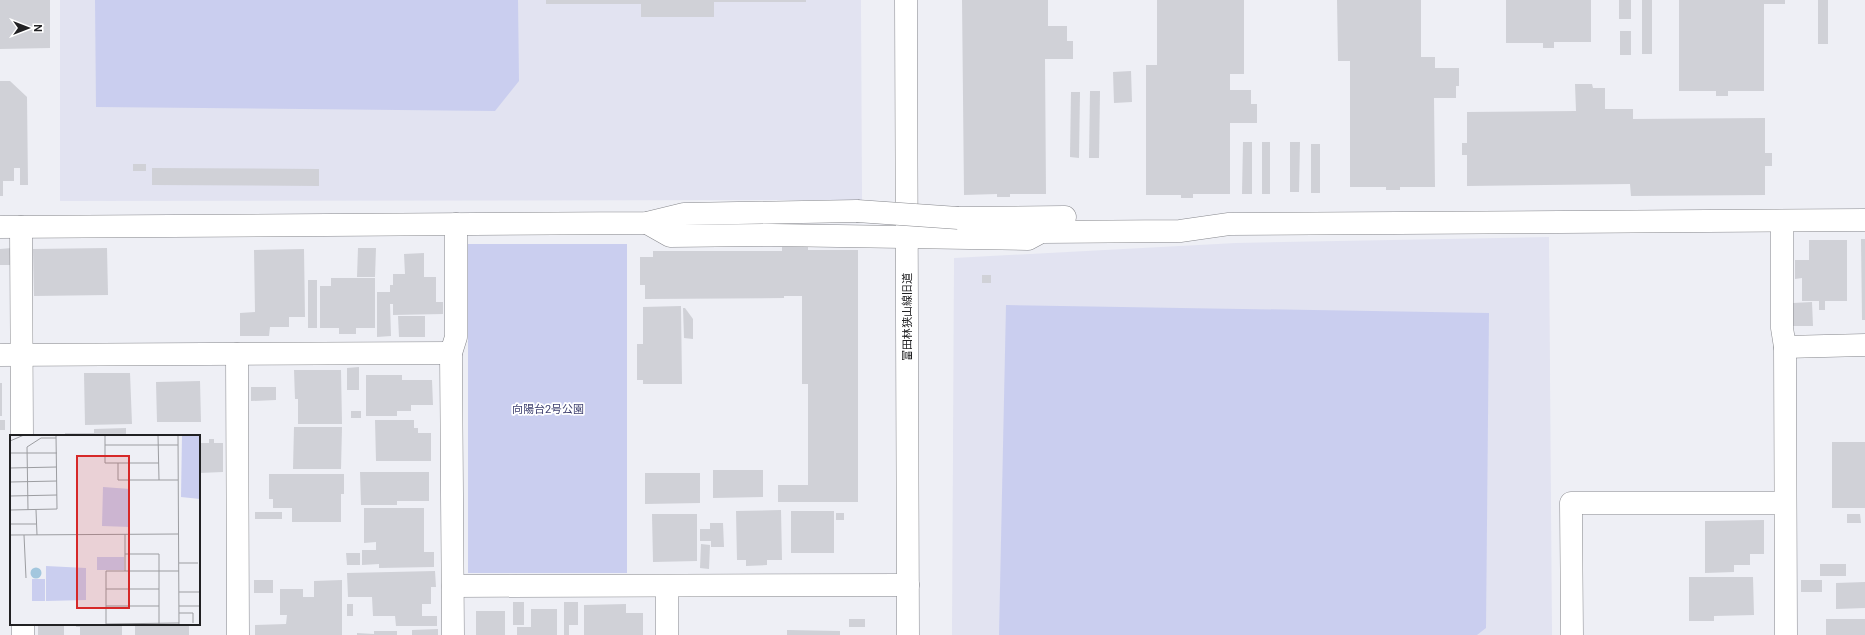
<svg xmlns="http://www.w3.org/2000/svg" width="1865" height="635" font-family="Roboto,'Noto Sans JP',sans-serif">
<rect width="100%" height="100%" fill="#eeeff5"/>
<g fill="#e2e3f1">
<polygon points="60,0 861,0 862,200 60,201"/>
<polygon points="1549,237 1552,635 952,635 954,258 1236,243"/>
</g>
<g fill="#caceef">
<polygon points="95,0 518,0 519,81 495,111 96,107"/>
<rect x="468" y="244" width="159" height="329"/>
<polygon points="1006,305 1489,313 1486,628 1477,635 999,635"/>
</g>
<g fill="#d0d1d7">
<polygon points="0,0 50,0 50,48 0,49"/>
<polygon points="546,0 806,0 806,2 714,2 714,17 641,17 641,4 546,4"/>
<polygon points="962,0 1048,0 1048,26 1067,26 1067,41 1073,41 1073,59 1045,59 1046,194 1010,194 1010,197 997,197 997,194 964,195"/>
<polygon points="1157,0 1244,0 1244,74 1230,74 1230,90 1251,90 1251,104 1257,104 1257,123 1230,123 1230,194 1193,194 1193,198 1181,198 1181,195 1146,195 1146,65 1157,65"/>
<polygon points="1337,0 1421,0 1421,57 1435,57 1435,68 1459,68 1459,86 1456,86 1456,98 1434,98 1435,187 1400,187 1400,190 1386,190 1386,187 1350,187 1350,61 1338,61"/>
<polygon points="1506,0 1591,0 1591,42 1554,42 1554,48 1543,48 1543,43 1506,43"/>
<rect x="1619" y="0" width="12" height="19"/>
<rect x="1642" y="0" width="10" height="54"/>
<polygon points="1679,0 1785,0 1785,4 1764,4 1764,91 1728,91 1728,96 1716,96 1716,91 1679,91"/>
<rect x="1818" y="0" width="10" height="44"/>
<rect x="1620" y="31" width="11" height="24"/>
<polygon points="1131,71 1132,102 1114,103 1113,72"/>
<polygon points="0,81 10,81 27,97 28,185 20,185 20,168 14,168 14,181 3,181 3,196 0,196"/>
<polygon points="1575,84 1592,84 1593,88 1605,88 1605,109 1633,109 1633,119 1765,118 1765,153 1772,153 1772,166 1765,166 1765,195 1631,196 1630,184 1467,186 1467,155 1462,155 1462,143 1467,143 1467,112 1576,111"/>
<polygon points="1090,91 1100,91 1099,158 1089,158"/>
<polygon points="1071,92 1080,92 1079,158 1070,157"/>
<polygon points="1243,142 1252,142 1252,194 1242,194"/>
<rect x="1262" y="142" width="8" height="52"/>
<polygon points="1290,142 1300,142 1299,192 1290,192"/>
<rect x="1311" y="144" width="9" height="49"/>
<rect x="133" y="164" width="13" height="7"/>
<polygon points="152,168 319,169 319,186 152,185"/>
<polygon points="1861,239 1865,239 1865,320 1862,320"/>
<polygon points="1809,240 1847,240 1847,301 1802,301 1802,278 1795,279 1795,260 1809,260"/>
<polygon points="782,247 808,247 808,250 858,250 858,502 778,502 778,485 808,485 808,384 802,384 802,296 784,296 784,298 645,299 645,285 640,285 640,257 653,257 653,251 782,251"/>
<polygon points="12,248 11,265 0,265 0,249"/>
<polygon points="107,248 108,295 34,296 33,249"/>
<polygon points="358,248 376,248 375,277 357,277"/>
<polygon points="304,249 305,317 289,317 289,327 270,327 269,336 240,336 240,313 255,312 254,250"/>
<polygon points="424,253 424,277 436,277 436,302 443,302 443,314 393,315 393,304 390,304 391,336 377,337 377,292 390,292 390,285 393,285 393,274 405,274 404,254"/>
<rect x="982" y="275" width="9" height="8"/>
<polygon points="331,278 375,278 375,328 356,328 356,334 339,334 339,328 320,328 320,286 331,286"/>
<rect x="308" y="280" width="9" height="48"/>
<rect x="1819" y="301" width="6" height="9"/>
<polygon points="1812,302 1813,326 1793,326 1793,303"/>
<polygon points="681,306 682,384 643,384 643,380 637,380 637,344 643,344 643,307"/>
<polygon points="683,308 685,308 693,319 693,339 684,338"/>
<polygon points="398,316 425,316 425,337 399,337"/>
<polygon points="359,367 359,390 347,390 347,368"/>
<polygon points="294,370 341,370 342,424 298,424 298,399 295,399"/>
<polygon points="84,373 130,373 132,424 85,425"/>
<polygon points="366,375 402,375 402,380 432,380 433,405 411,405 411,411 397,411 397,416 366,416"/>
<polygon points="200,381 201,422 157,422 156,382"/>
<rect x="0" y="383" width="2" height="33"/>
<polygon points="251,387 276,387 276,400 251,401"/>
<rect x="351" y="411" width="10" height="7"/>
<rect x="0" y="420" width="5" height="10"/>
<polygon points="375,420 414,420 414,428 418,428 418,433 431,433 431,461 376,461"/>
<polygon points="294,427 342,427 341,469 293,469"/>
<polygon points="126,428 126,436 65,436 65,433 94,433 94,429"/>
<polygon points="209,439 214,439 214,443 223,443 223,472 199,473 199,443 209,443"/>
<rect x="1832" y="442" width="33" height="66"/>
<polygon points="713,470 763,470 763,497 713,498"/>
<polygon points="360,472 429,472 429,501 397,501 397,505 361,505"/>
<polygon points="645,473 700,473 700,503 645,504"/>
<polygon points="269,474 344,474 344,494 341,494 341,522 292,522 292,508 273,508 273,499 269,499"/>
<polygon points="364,508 424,508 424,552 434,552 434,567 379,568 379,564 362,565 362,550 376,550 376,542 364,543"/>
<polygon points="781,510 782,560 767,560 767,565 746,566 746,560 737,560 736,511"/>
<rect x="791" y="511" width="43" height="42"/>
<rect x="255" y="512" width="27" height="7"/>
<rect x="836" y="513" width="8" height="7"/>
<polygon points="652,514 697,514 697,561 653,562"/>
<polygon points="1847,514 1860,514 1861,523 1847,523"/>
<polygon points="1764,520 1764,554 1750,554 1750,565 1734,565 1734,572 1705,573 1705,521"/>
<polygon points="710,523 723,523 724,547 711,547 711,541 700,541 700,529 710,529"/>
<polygon points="701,544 710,545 709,569 700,568"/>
<polygon points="346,553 360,553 360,565 347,565"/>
<rect x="1820" y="564" width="26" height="12"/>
<polygon points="435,571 436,587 431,587 431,604 422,604 422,616 437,616 437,626 396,626 395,616 373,616 372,597 348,597 347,573"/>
<polygon points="1689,577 1753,577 1754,615 1714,616 1714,621 1689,621"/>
<rect x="254" y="580" width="19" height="13"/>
<polygon points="342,580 342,635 255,635 255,625 286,624 287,615 280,615 280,589 303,589 303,597 314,597 314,581"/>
<rect x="1801" y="580" width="21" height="12"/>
<polygon points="1865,582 1865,608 1836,609 1836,583"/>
<rect x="513" y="602" width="11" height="23"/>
<polygon points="564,602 578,602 578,625 569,625 569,635 564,635"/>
<rect x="347" y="604" width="6" height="12"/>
<polygon points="626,604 626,613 643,613 643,635 584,635 584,605"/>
<polygon points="531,609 557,609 557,635 517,635 517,627 531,627"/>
<rect x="476" y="611" width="29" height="24"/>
<rect x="849" y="619" width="16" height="8"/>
<rect x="1826" y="619" width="39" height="16"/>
<rect x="38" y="624" width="26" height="11"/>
<polygon points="76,624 127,624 127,626 122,626 122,635 80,635 80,627 76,627"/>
<rect x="135" y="624" width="54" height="11"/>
<polygon points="438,629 438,635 412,635 412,630"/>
<polygon points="787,630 840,631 840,635 787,635"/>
<polygon points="374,631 397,631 397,635 357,635 357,633 374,634"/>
</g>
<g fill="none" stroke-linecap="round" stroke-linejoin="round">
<defs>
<g id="minor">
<polyline points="906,0 908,635"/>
<polyline points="958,218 1065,217"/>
<polyline points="1782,221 1782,328 1785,347 1786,635"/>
<polyline points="647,223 670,236 772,235 1028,239 1041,232 1180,231 1229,224 1865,220"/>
<polyline points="0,227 647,223 684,214 857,211"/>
<polyline points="21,227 22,436"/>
<polyline points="1785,347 1865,345"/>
<polyline points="237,354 238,635"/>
<polyline points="0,355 451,353"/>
<polyline points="453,586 908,585"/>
<polyline points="667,586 667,635"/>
<polyline points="23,624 23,635"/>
<polyline points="453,635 451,353 456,337 456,224"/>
<polyline points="1572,635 1571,503 1785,503"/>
</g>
</defs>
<use href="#minor" stroke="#86878c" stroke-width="23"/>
<use href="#minor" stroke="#fff" stroke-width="22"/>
<defs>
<polyline id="minor-bridge" points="857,211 958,218"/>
</defs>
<use href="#minor-bridge" stroke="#86878c" stroke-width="23" stroke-linecap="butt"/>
<use href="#minor-bridge" stroke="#fff" stroke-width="22"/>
</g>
<g text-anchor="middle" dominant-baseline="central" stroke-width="3.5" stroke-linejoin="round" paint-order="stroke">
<g font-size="11" fill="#212123" stroke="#fff">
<text transform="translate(907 317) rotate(-90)">富田林狭山線旧道</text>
</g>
<g font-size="11" fill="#3c3e6e" stroke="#fff">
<text x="548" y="409">向陽台2号公園</text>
</g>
</g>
<g transform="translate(10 435)">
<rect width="190" height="190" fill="#eeeff5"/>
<path d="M172 0H190V64L171 62Z" fill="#caceef"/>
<path d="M93 52 120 54V92L92 91ZM87 122H114V135H87ZM36 131 76 133V165L36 166ZM22 144H35V166H22Z" fill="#caceef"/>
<path d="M20.5 138a5.5 5.5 0 1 1 11 0a5.5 5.5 0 1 1-11 0Z" fill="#a3c7de"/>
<path fill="none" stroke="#9c9da1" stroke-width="1" d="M95 0V28H149M148 0 149 45M168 0 169 190M0 6 14 0M95 10H168M0 18H47M108 28V45H168M0 33 47 32M0 47 47 46M0 61 47 60M0 75 47 74 46 0M18 75 17 12 31 3H46M26 75 27 100M0 89H26M115 99V136M0 100 169 99M14 100 16 143M115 119H149V190M169 128H188M96 154H149M169 157H190M96 171H149M169 171H190M169 178H183V188M96 189 169 188M96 190V136H169"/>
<path fill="#d62828" fill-opacity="0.15" stroke="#d62828" stroke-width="2" d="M67 21H119V173H67Z"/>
<rect width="190" height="190" fill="none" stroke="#212123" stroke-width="2"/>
</g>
<g transform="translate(28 28) rotate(90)" stroke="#ffffff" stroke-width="3" paint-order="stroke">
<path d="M0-3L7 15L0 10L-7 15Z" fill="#212123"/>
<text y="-6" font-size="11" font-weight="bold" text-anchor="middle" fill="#212123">N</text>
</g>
</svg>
